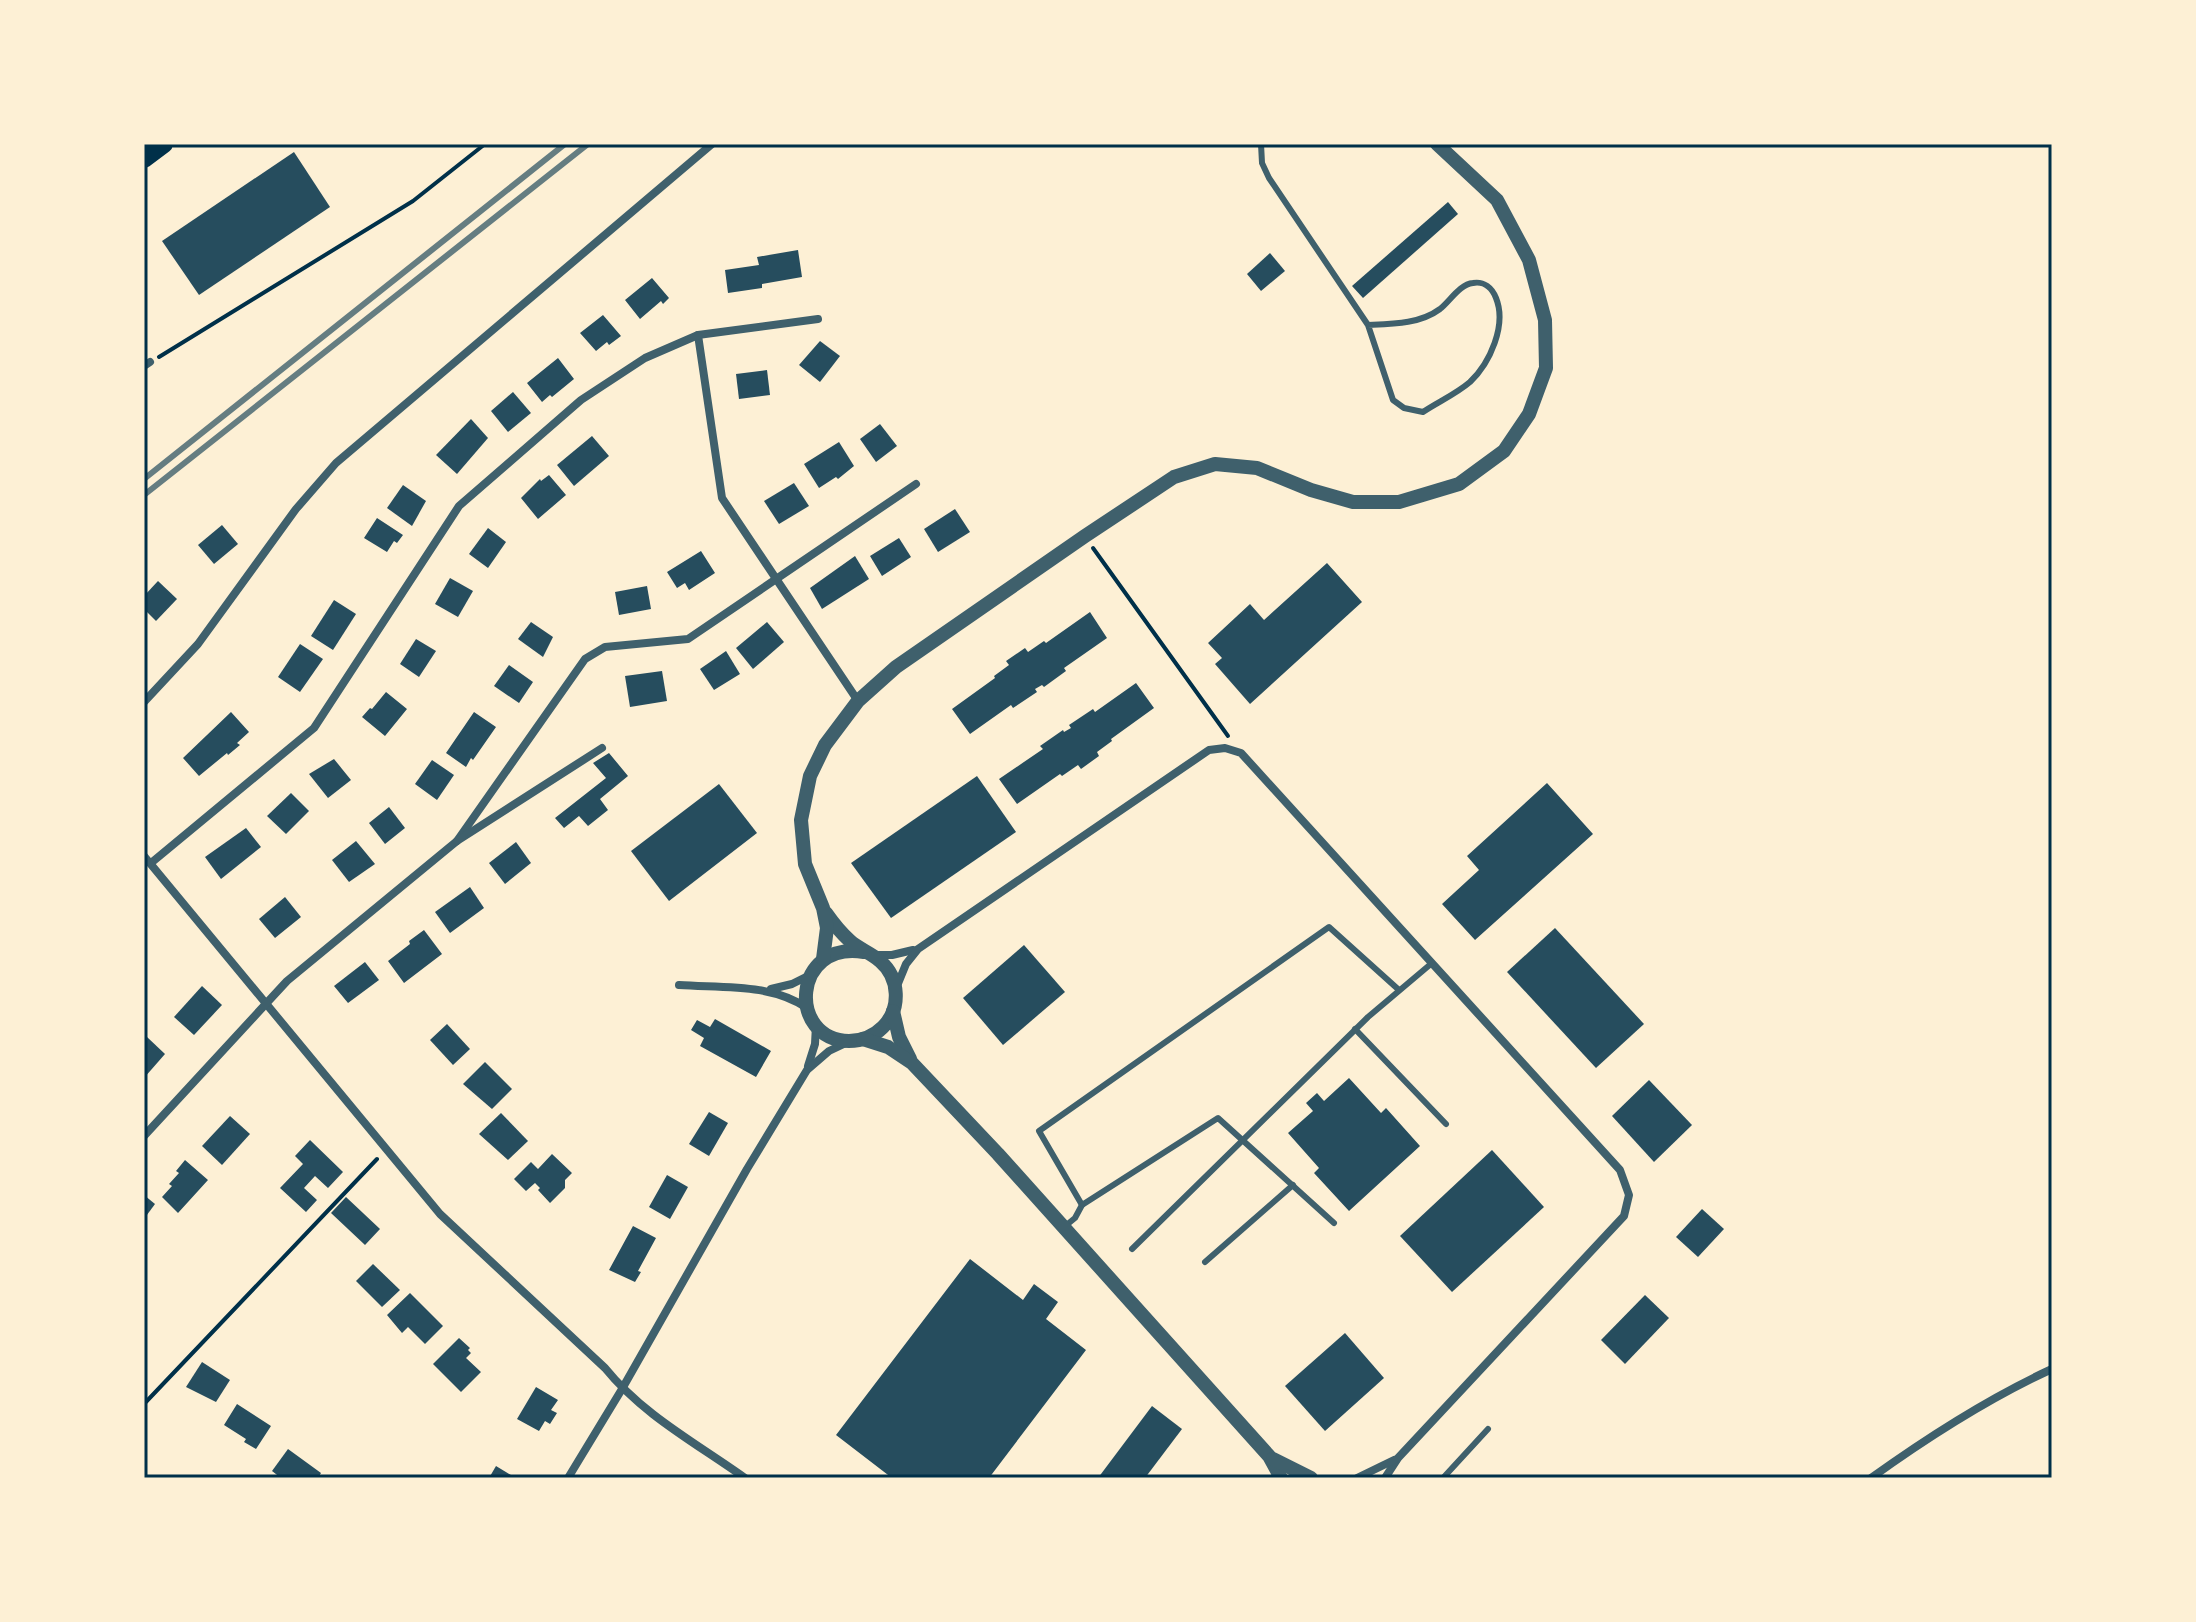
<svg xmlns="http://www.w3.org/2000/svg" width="2196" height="1622" font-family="'Open Sans',sans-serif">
<rect width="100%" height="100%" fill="#fdf0d5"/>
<g fill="#264d5e">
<polygon points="294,152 330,207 199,295 162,241"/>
<polygon points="1448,202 1458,214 1363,298 1352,286"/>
<polygon points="798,250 802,277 762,284 762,288 728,293 725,270 759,265 757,257"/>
<polygon points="1270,253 1285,271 1261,291 1247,274"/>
<polygon points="652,278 669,298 663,304 661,301 640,319 625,300"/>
<polygon points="603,315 621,336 609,345 607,342 596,351 580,333"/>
<polygon points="820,341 840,356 820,382 799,365"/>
<polygon points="558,358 574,379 552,397 550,395 542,402 527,383"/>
<polygon points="767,370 770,395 739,399 736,374"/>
<polygon points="513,392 531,413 508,432 491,411"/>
<polygon points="471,419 488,438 457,474 436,455"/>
<polygon points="880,424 897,446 876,462 860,439"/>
<polygon points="592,436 609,456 574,486 557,465"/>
<polygon points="839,442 854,466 838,479 836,477 819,488 804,464"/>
<polygon points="549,475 566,495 538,519 521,498 540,479 541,481"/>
<polygon points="794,483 809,506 779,524 764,501"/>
<polygon points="403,485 426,501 412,526 387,508"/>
<polygon points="955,509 970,532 938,552 924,529"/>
<polygon points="377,518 403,535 397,543 394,541 387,552 364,538"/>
<polygon points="222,525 238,544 214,564 198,545"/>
<polygon points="488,528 506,542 488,568 469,554"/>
<polygon points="899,538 911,557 882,576 870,556"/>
<polygon points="701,551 715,573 689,590 685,583 677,588 667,572"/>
<polygon points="855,556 869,579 822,609 810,588"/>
<polygon points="1327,563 1362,602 1250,704 1215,664 1222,658 1208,643 1250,604 1264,620"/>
<polygon points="450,578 473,591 458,617 435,604"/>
<polygon points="158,581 177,599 156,621 144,609 144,596"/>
<polygon points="647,586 651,609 619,615 615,592"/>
<polygon points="334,600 356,614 333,650 311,636"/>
<polygon points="1090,612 1107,638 1064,668 1066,671 1044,687 1042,685 1035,689 1037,692 1013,708 1011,705 970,734 952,709 995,678 994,676 1009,665 1006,661 1025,648 1028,652 1044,641 1046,643"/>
<polygon points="531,622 553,637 543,657 518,639"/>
<polygon points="767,622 784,642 753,669 736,648"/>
<polygon points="416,639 436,651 419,677 400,664"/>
<polygon points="300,644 323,659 300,692 278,677"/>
<polygon points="726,651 740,674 714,690 700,669"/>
<polygon points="509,665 533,682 519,703 494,686"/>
<polygon points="662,671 667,701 630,707 625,676"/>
<polygon points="1136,683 1154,708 1111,739 1112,741 1097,752 1099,756 1081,769 1078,765 1062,776 1060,774 1017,804 999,779 1043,749 1040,746 1063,730 1064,732 1071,728 1069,725 1093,709 1095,712"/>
<polygon points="386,692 407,709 385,736 362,717 370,708 372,709"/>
<polygon points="231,712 249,732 237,743 240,745 228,755 227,753 199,776 183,758"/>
<polygon points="474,712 496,727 473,760 471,758 466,767 446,753"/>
<polygon points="609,753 628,776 600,799 608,810 588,826 579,816 564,828 555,818 606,778 593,763"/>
<polygon points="334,759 351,780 328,798 309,774"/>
<polygon points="432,760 454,775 437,800 415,784"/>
<polygon points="977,776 1016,832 891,918 851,863"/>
<polygon points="1547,783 1593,834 1475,940 1442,904 1479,870 1467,856"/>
<polygon points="719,784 757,833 669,901 631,851"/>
<polygon points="291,793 309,811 286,834 267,816"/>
<polygon points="389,807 405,828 385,844 369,823"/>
<polygon points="246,828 261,847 221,879 205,857"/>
<polygon points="356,841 375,864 349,882 332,860"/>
<polygon points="516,842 531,863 505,884 489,863"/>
<polygon points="470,887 484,908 450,933 435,912"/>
<polygon points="285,897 301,917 275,938 259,919"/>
<polygon points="1555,928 1644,1024 1596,1068 1507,972"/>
<polygon points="424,930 442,954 404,983 388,961 410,944 409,941"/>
<polygon points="1024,945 1065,992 1003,1045 963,998"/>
<polygon points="365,962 379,980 348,1003 334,986"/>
<polygon points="202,986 222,1005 194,1035 174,1017"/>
<polygon points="715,1019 771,1051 756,1077 700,1046 704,1038 691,1030 697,1020 710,1027"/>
<polygon points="447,1024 470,1049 453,1065 430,1040"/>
<polygon points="147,1037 165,1054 144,1078 144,1040"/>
<polygon points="485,1062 512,1089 492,1109 463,1084"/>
<polygon points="1349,1078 1381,1113 1386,1108 1420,1146 1349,1211 1314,1173 1319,1168 1288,1133 1313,1111 1306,1103 1317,1093 1324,1101"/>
<polygon points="1649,1080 1692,1125 1654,1162 1612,1116"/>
<polygon points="709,1112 728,1123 709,1156 689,1144"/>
<polygon points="501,1113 528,1141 508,1160 479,1134"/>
<polygon points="230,1116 250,1134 222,1165 202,1146"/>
<polygon points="310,1140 343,1172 328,1188 315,1176 304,1188 317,1200 306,1212 280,1188 303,1164 295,1156"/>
<polygon points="1492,1150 1544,1207 1452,1292 1400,1236"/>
<polygon points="552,1154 572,1173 565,1180 565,1188 550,1203 538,1190 540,1188 535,1183 526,1191 514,1179 531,1162 538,1169"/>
<polygon points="185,1160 208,1180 178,1213 162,1197 172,1186 169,1184 179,1173 176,1171"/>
<polygon points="667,1175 688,1187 670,1219 649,1207"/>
<polygon points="144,1195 155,1204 144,1219"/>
<polygon points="346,1197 380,1229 365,1245 331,1213"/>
<polygon points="1702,1209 1724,1229 1698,1257 1676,1237"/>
<polygon points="633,1226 656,1238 638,1271 641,1272 635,1282 609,1270"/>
<polygon points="970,1259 1023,1300 1034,1284 1058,1302 1046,1319 1086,1350 989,1478 892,1478 836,1435"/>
<polygon points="373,1264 400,1290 382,1307 356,1281"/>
<polygon points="410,1293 443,1326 425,1344 408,1327 402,1333 387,1315"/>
<polygon points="1645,1295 1669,1318 1625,1364 1601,1340"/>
<polygon points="1345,1333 1384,1378 1325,1431 1285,1386"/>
<polygon points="459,1338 470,1348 468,1350 471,1353 466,1358 481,1372 461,1392 433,1364"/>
<polygon points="202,1362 230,1380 216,1402 186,1387"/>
<polygon points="536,1387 558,1400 551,1410 557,1413 550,1424 545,1421 539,1431 517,1419"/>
<polygon points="237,1404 271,1426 256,1449 244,1442 246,1439 224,1425"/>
<polygon points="1152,1406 1182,1429 1145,1478 1098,1478"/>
<polygon points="288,1449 321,1473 318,1478 281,1478 272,1471"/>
<polygon points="496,1466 516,1478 489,1478"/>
</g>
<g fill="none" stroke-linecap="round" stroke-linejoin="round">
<g stroke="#003049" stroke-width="4">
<polyline points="159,357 413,201 485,144"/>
<polyline points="1093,548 1228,736"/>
<polyline points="144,1404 377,1159"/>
</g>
<g stroke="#3f606c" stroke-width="6">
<path d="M1261 144 1262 163 1269 178 1368 325 1393 400 1404 408 1423 412C1438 402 1456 394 1470 382 1490 363 1507 325 1496 298 1492 288 1484 281 1473 283 1460 284 1450 301 1440 309 1420 324 1392 324 1368 325"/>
<polyline points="1355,1029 1446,1124"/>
<polyline points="1334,1223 1218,1118 1082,1205 1039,1131 1329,927 1399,990"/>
<polyline points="1064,1227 1075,1218 1082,1205"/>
<polyline points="1132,1249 1368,1017 1432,963"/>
<polyline points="1205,1262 1293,1185"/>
<polyline points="1443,1478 1488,1429"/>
</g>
<g stroke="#3f606c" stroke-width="8">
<polyline points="698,335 722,498 858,701"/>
<polyline points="144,366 150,362"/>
<polyline points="144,702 198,644 296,509 336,463 712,144"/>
<polyline points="457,841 585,659 605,647 688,639 916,484"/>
<path d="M144 856 440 1214 605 1368C643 1415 696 1443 745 1478"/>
<polyline points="151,863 314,728 459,506 581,400 645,358 698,335 818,319"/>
<polyline points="876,955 892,955 913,950"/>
<path d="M679 985C721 988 771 983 807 1008"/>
<polyline points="897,986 906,964 918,949 1209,750 1225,748 1241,753 1620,1170 1629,1195 1624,1216 1398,1458 1385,1478"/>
<polyline points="771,989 792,984 810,975"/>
<polyline points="808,1066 815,1044 816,1025"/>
<polyline points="144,1136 287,981 457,841 602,748"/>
<polyline points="568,1478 622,1389 747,1169 807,1070 829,1051 848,1042"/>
<polyline points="1357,1478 1394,1460"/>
<path d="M1871 1478C1928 1437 1989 1398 2052 1369"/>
</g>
<g stroke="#3f606c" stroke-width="14">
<path d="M826 913C833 923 840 932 850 941 859 949 871 953 880 961 900 978 901 1009 883 1027 874 1036 862 1041 849 1041 787 1040 792 940 864 952"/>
<polyline points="823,959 827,928 823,908 805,864 801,820 810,776 825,745 858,701 896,667 1085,536 1174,477 1215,464 1257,468 1311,490 1353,502 1399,502 1459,484 1504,451 1529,414 1546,368 1545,320 1529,260 1497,200 1437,144"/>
<polyline points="893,1011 899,1037 910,1059"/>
<polyline points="863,1039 888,1047 912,1063 998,1154 1269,1456 1281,1478"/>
<polyline points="1273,1459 1311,1478"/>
</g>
<polyline stroke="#003049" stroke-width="18" points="144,159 164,144"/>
<g stroke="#657d81" stroke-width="6">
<polyline points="144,479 565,144"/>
<polyline points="144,495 588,144"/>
</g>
</g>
<rect width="2196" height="1622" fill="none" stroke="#fdf0d5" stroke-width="292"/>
<rect x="146" y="146" width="1904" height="1330" fill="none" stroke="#003049" stroke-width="3"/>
</svg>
